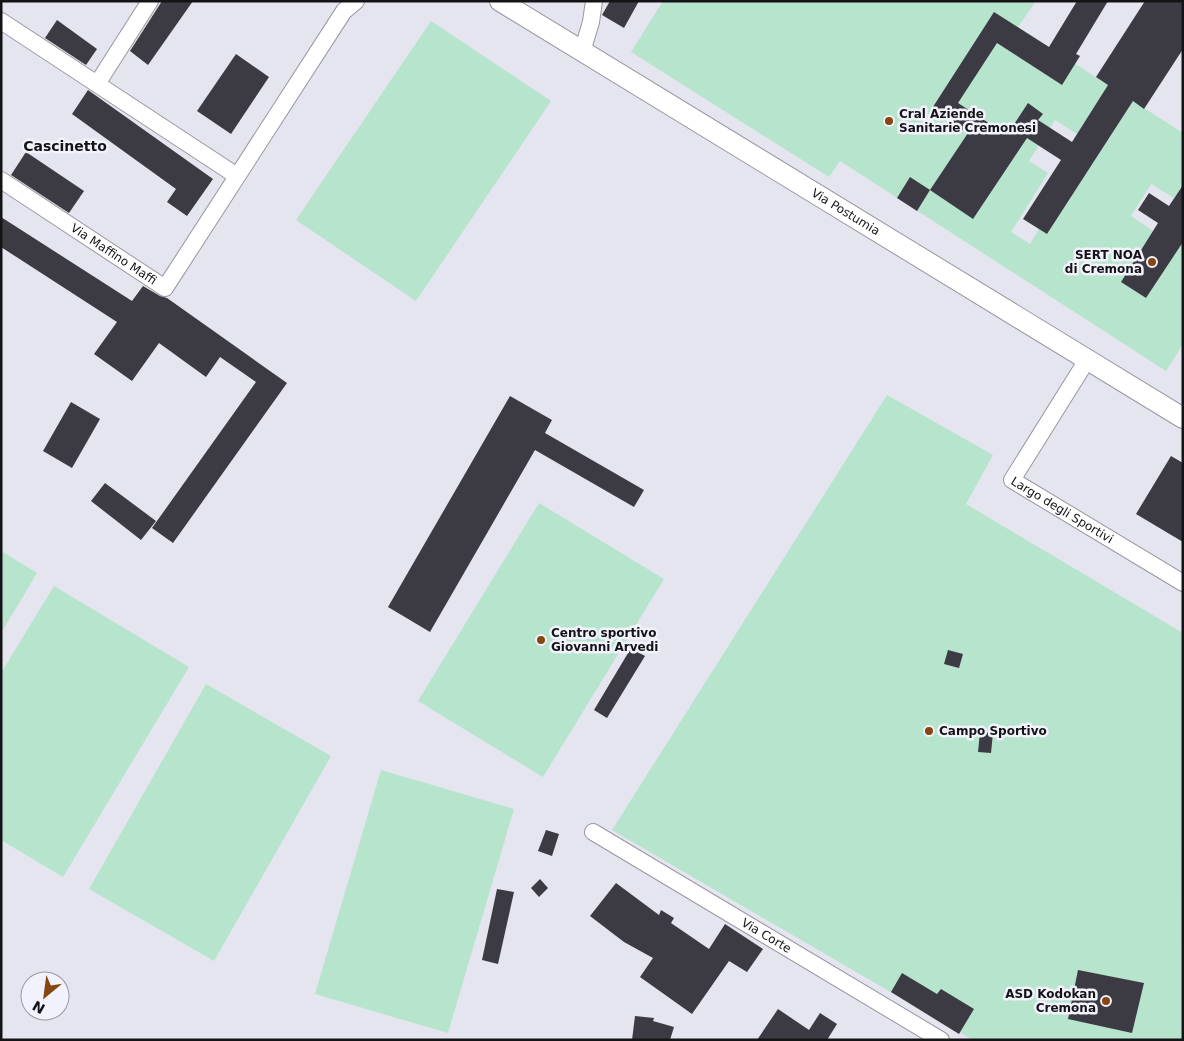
<svg xmlns="http://www.w3.org/2000/svg" width="1184" height="1041" font-family="'DejaVu Sans',sans-serif">
<rect width="100%" height="100%" fill="#e5e5ef"/>
<g fill="#b6e4cd">
<polygon points="663,1 1036,1 1018,27 1108,85 1077,134 1055,120 1029,161 1048,173 1011,232 1030,244 1039,229 1047,234 1133,101 1183,133 1183,185 1174,198 1151,184 1131,216 1153,231 1121,282 1146,298 1183,242 1183,344 1166,371 840,161 829,177 631,52"/>
<polygon points="431,21 551,101 416,301 296,220"/>
<polygon points="887,395 993,455 966,504 1183,633 1181,1040 973,1040 612,830"/>
<polygon points="539,503 664,579 543,777 418,701"/>
<polygon points="1,551 37,573 1,633"/>
<polygon points="54,586 189,667 63,877 1,840 1,673"/>
<polygon points="206,684 331,756 214,961 89,889"/>
<polygon points="381,770 514,809 448,1033 315,994"/>
</g>
<g fill="#3c3a42">
<polygon points="162,1 193,1 148,65 130,51"/>
<polygon points="610,1 639,1 624,28 602,15"/>
<polygon points="1077,1 1108,1 1076,54 1080,56 1062,85 997,43 958,103 1007,135 1028,103 1043,114 1038,120 1072,142 1108,85 1096,77 1145,1 1183,1 1183,49 1144,109 1133,101 1047,234 1023,219 1061,160 1027,138 973,219 930,190 968,133 931,110 994,12 1049,47"/>
<polygon points="57,20 97,49 86,65 45,38"/>
<polygon points="236,54 269,77 231,134 197,111"/>
<polygon points="88,90 213,179 187,216 167,202 176,189 72,114"/>
<polygon points="26,152 84,191 69,213 11,175"/>
<polygon points="910,177 930,190 917,211 897,198"/>
<polygon points="1183,185 1183,242 1146,298 1121,282 1158,223 1138,210 1149,193 1169,206"/>
<polygon points="1,217 132,301 143,286 160,296 167,298 287,383 173,543 152,528 256,382 220,357 206,377 159,343 132,381 94,354 117,322 1,247"/>
<polygon points="510,396 552,420 545,433 644,490 634,507 535,450 430,632 388,607"/>
<polygon points="71,402 100,419 72,468 43,451"/>
<polygon points="1171,456 1183,463 1183,542 1136,514"/>
<polygon points="105,483 156,521 141,540 91,501"/>
<polygon points="631,648 645,656 607,718 594,710"/>
<polygon points="948,650 963,654 959,668 944,664"/>
<polygon points="980,732 993,733 991,753 978,752"/>
<polygon points="546,830 559,834 552,856 538,851"/>
<polygon points="540,879 548,888 539,897 531,888"/>
<polygon points="616,883 659,915 661,910 674,918 671,923 709,949 725,924 763,949 747,972 729,961 692,1014 640,977 653,958 624,942 590,916"/>
<polygon points="497,889 514,892 498,964 482,960"/>
<polygon points="1078,970 1144,983 1132,1033 1068,1019"/>
<polygon points="902,973 937,994 941,989 974,1009 959,1034 891,992"/>
<polygon points="778,1009 809,1030 820,1013 837,1024 827,1040 757,1040"/>
<polygon points="635,1016 654,1018 653,1021 674,1027 670,1040 632,1040"/>
</g>
<g fill="none" stroke-linecap="round" stroke-linejoin="round">
<defs>
<g id="minor">
<polyline points="1,21 237,176"/>
<polyline points="582,52 591,22 594,1"/>
<polyline points="97,84 150,1"/>
<path id="s1" d="M1 180 165 288 344 11 356 1"/>
<path id="s2" d="M1087 360 1012 480 1183 583"/>
<path id="s3" d="M593 832 941 1040"/>
</g>
<g id="tertiary">
<path id="s4" d="M500 1 1183 418"/>
</g>
</defs>
<use href="#minor" stroke="#9897a1" stroke-width="18"/>
<use href="#tertiary" stroke="#9897a1" stroke-width="22"/>
<use href="#minor" stroke="#fff" stroke-width="16"/>
<use href="#tertiary" stroke="#fff" stroke-width="20"/>
</g>
<g fill="#874511" stroke="#f2f2fc" stroke-width="2">
<circle cx="889" cy="121" r="5"/>
<circle cx="1152" cy="262" r="5"/>
<circle cx="541" cy="640" r="5"/>
<circle cx="929" cy="731" r="5"/>
<circle cx="1106" cy="1001" r="5"/>
</g>
<g text-anchor="middle" dominant-baseline="central" stroke-width="5" stroke-linejoin="round" paint-order="stroke">
<g font-size="12" font-weight="bold" fill="#141417" stroke="#f2f2fc" text-anchor="start">
<text x="899" y="114">Cral Aziende<tspan x="899" dy="14">Sanitarie Cremonesi</tspan></text>
<text x="1142" y="255" text-anchor="end">SERT NOA<tspan x="1142" dy="14">di Cremona</tspan></text>
<text x="551" y="633">Centro sportivo<tspan x="551" dy="14">Giovanni Arvedi</tspan></text>
<text x="939" y="731">Campo Sportivo</text>
<text x="1096" y="994" text-anchor="end">ASD Kodokan<tspan x="1096" dy="14">Cremona</tspan></text>
</g>
<g font-size="12" fill="#141417" stroke="#f2f2fc">
<text stroke="none"><textPath href="#s4" startOffset="405">Via Postumia</textPath></text>
<text stroke="none"><textPath href="#s1" startOffset="135">Via Maffino Maffi</textPath></text>
<text stroke="none"><textPath href="#s2" startOffset="200">Largo degli Sportivi</textPath></text>
<text stroke="none"><textPath href="#s3" startOffset="202">Via Corte</textPath></text>
</g>
<g font-size="14" font-weight="bold" fill="#141417" stroke="#f2f2fc">
<text x="65" y="146">Cascinetto</text>
</g>
</g>
<rect width="1184" height="1041" fill="none" stroke="#141417" stroke-width="5"/>
<g transform="translate(45 996) rotate(209)"><circle r="24" fill="#f2f2fc" stroke="#9999a0"/>
<path d="M0-4L9 19L0 12L-9 19Z" fill="#874511"/>
<text y="-8" font-size="14" font-weight="bold" text-anchor="middle" fill="#141417">N</text>
</g>
</svg>
